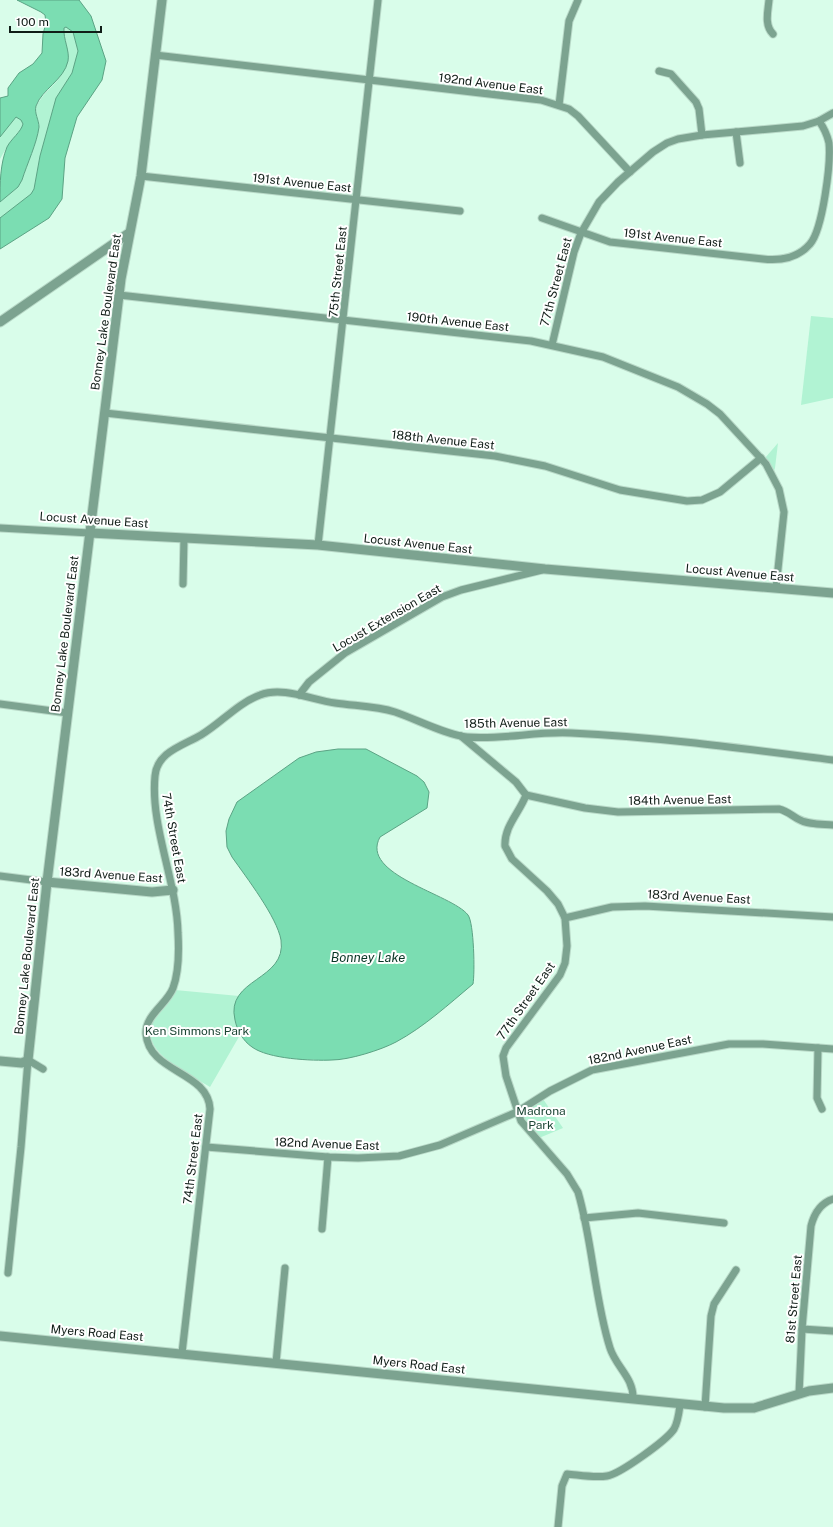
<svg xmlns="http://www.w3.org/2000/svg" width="833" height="1527" font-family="'Public Sans',sans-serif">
<rect width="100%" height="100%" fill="#d9fdea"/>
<g fill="#b1f3d3">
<path d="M66 26 73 32 78 51 72 73 56 98 40 156 34 189 32 194 0 218V202L18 187 22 180C26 168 39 136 39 126 39 119 33 112 37 105 43 93 56 84 62 74 70 59 63 44 64 28Z"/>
<polygon points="16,117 21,120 23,124 22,128 8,145 0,159 0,137"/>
<polygon points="811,316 833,318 833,398 801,405"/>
<polygon points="778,443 775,468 774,471 765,458"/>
<path d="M175 990 239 996C232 1010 235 1020 240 1035L210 1087C190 1074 140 1053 152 1023 157 1012 169 1003 175 990Z"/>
<polygon points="543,1099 563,1128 539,1138 524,1118 525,1111"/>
</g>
<g fill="#7bddb2" stroke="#5ba384">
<path d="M17 0H79L91 16 106 61 102 80 77 117 65 158 62 199 49 218 0 249V218L31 194 34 189 40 156 56 98 72 73 78 51 73 32 66 27 64 28C63 39 70 51 68 61 64 80 42 89 36 106 34 113 39 120 39 127 37 143 27 164 22 180L18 187 0 202C0 183 0 164 7 147 11 139 21 132 23 124L21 120 16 117 0 137V98L8 96V88L19 73 33 64 42 53 43 34 46 23 45 15 41 12Z"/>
<path d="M338 749H366L417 776 424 782 429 792 427 808 380 837C359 875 452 894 468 915 474 923 475 973 473 984 449 1004 424 1027 396 1042 381 1050 349 1060 332 1060 312 1061 268 1059 252 1047 243 1041 237 1030 235 1020 225 978 287 981 281 940 277 917 246 877 232 857L227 847 226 831 229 819 237 802 299 758 316 752Z"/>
</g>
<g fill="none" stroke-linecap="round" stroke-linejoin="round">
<defs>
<g id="minor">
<path d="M769 0C768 11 764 25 773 34"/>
<polyline points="155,55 541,100 569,109 578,116 630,172"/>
<polyline points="659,71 671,74 696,102 699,109 702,135"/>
<polyline points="559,105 569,21 578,0"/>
<polyline points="736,132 740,163"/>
<polyline points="141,176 460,211"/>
<path d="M542 218 610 242 763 259C781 261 798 258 810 244 823 229 831 162 829 143 827 134 824 128 819 121"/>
<polyline points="119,295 531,341 603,357 678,387 707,404 720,414 766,464 779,489 784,512 776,588"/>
<polyline points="552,345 574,252 581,233 599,202 618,182 653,152 667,143 678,139 702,135 803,126 819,121 833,113"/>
<polyline points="105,413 495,456 545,466 620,490 687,501 702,500 720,492 761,458"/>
<polyline points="0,528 90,533"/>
<polyline points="318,545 378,0"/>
<polyline points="183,584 184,538"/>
<polyline points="299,695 309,682 345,653 442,597 461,590 542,570"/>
<polyline points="0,704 68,713"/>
<polyline points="461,736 516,782 526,795"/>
<path d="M526 795C520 812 504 826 505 846L512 859 547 891 558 904 565 918 567 946 565 963 560 975 506 1048 503 1056 506 1076 521 1121 567 1174 578 1192C593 1243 594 1297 610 1348 616 1367 634 1378 633 1399"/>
<path d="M526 795 585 808 618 812 779 809C787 811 791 815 798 819 808 825 822 824 833 825"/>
<polyline points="0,876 47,882"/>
<polyline points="565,918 612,907 645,906 833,917"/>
<polyline points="818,1048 817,1098 822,1109"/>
<polyline points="206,1147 328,1157 358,1158 399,1156 440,1145 517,1112 550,1091 592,1070 729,1044 763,1044 833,1049"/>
<polyline points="584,1218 638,1213 724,1223"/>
<polyline points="322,1229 328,1157"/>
<polyline points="8,1273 21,1147 28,1060 43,1069"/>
<polyline points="802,1329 833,1331"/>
<path d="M182 1353 210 1109C208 1071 149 1073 146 1034 145 1015 167 1004 173 988 179 972 179 950 178 933 177 882 150 826 155 776 157 752 182 746 201 735 221 723 238 703 260 695 283 686 312 700 335 703 355 706 376 706 395 712 416 719 446 735 467 737 502 740 537 731 571 733 659 737 746 749 833 760"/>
<polyline points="276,1363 285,1268"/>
<path d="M799 1394 802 1329 811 1226C814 1214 821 1203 833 1199"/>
<polyline points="705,1407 711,1316 714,1304 736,1270"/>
<path d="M558 1527 562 1486 567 1474C579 1475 594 1478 607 1476 620 1474 667 1440 674 1429 678 1422 679 1413 680 1405"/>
</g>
<g id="tertiary">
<polyline points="0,322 129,233"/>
<polyline points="90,533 318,545 545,569 833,593"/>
<polyline points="47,882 152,892 173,890"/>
<polyline points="0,1061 22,1063 28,1060 47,882 121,279 141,176 162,0"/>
<polyline points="0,1336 724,1408 754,1408 809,1391 833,1388"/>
</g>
</defs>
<use href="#minor" stroke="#b9d9c8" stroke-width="9"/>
<use href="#tertiary" stroke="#b9d9c8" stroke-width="11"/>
<use href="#minor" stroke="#7ca390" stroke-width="7"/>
<use href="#tertiary" stroke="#7ca390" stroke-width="9"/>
</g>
<g text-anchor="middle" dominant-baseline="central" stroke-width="4" stroke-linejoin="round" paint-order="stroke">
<g font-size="12" fill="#101d17" stroke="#fff">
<text transform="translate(491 84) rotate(7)">192nd Avenue East</text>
<text transform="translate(302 183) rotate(6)">191st Avenue East</text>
<text transform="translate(673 238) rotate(6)">191st Avenue East</text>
<text transform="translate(338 272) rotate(-84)">75th Street East</text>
<text transform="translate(556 282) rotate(-75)">77th Street East</text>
<text transform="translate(106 312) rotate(-82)">Bonney Lake Boulevard East</text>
<text transform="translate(458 322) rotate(6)">190th Avenue East</text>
<text transform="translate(443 440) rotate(6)">188th Avenue East</text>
<text transform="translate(94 520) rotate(4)">Locust Avenue East</text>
<text transform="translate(418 544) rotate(6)">Locust Avenue East</text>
<text transform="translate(740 573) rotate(5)">Locust Avenue East</text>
<text transform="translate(387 618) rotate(-30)">Locust Extension East</text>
<text transform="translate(65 634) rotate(-83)">Bonney Lake Boulevard East</text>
<text transform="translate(516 723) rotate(-1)">185th Avenue East</text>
<text transform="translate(680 800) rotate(-1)">184th Avenue East</text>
<text transform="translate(174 838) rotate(80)">74th Street East</text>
<text transform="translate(111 875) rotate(4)">183rd Avenue East</text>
<text transform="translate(699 897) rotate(3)">183rd Avenue East</text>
<text transform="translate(27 956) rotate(-84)">Bonney Lake Boulevard East</text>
<text transform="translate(526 1001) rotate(-55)">77th Street East</text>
<text transform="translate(640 1050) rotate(-12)">182nd Avenue East</text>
<text transform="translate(327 1144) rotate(2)">182nd Avenue East</text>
<text transform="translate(193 1159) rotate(-83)">74th Street East</text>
<text transform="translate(794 1299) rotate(-85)">81st Street East</text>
<text transform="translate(97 1333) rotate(5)">Myers Road East</text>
<text transform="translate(419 1365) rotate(6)">Myers Road East</text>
</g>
<g font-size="12" fill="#1c4635" stroke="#fff">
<text x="197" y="1031">Ken Simmons Park</text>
<text x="541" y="1111">Madrona<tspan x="541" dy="14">Park</tspan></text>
</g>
<g font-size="13" font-style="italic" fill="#093625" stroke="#fff">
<text x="368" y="957">Bonney Lake</text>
</g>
</g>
<path d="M10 26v6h91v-6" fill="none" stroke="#101d17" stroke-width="2"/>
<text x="16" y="26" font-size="12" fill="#101d17" stroke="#ffffff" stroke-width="3" paint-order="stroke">100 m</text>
</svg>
